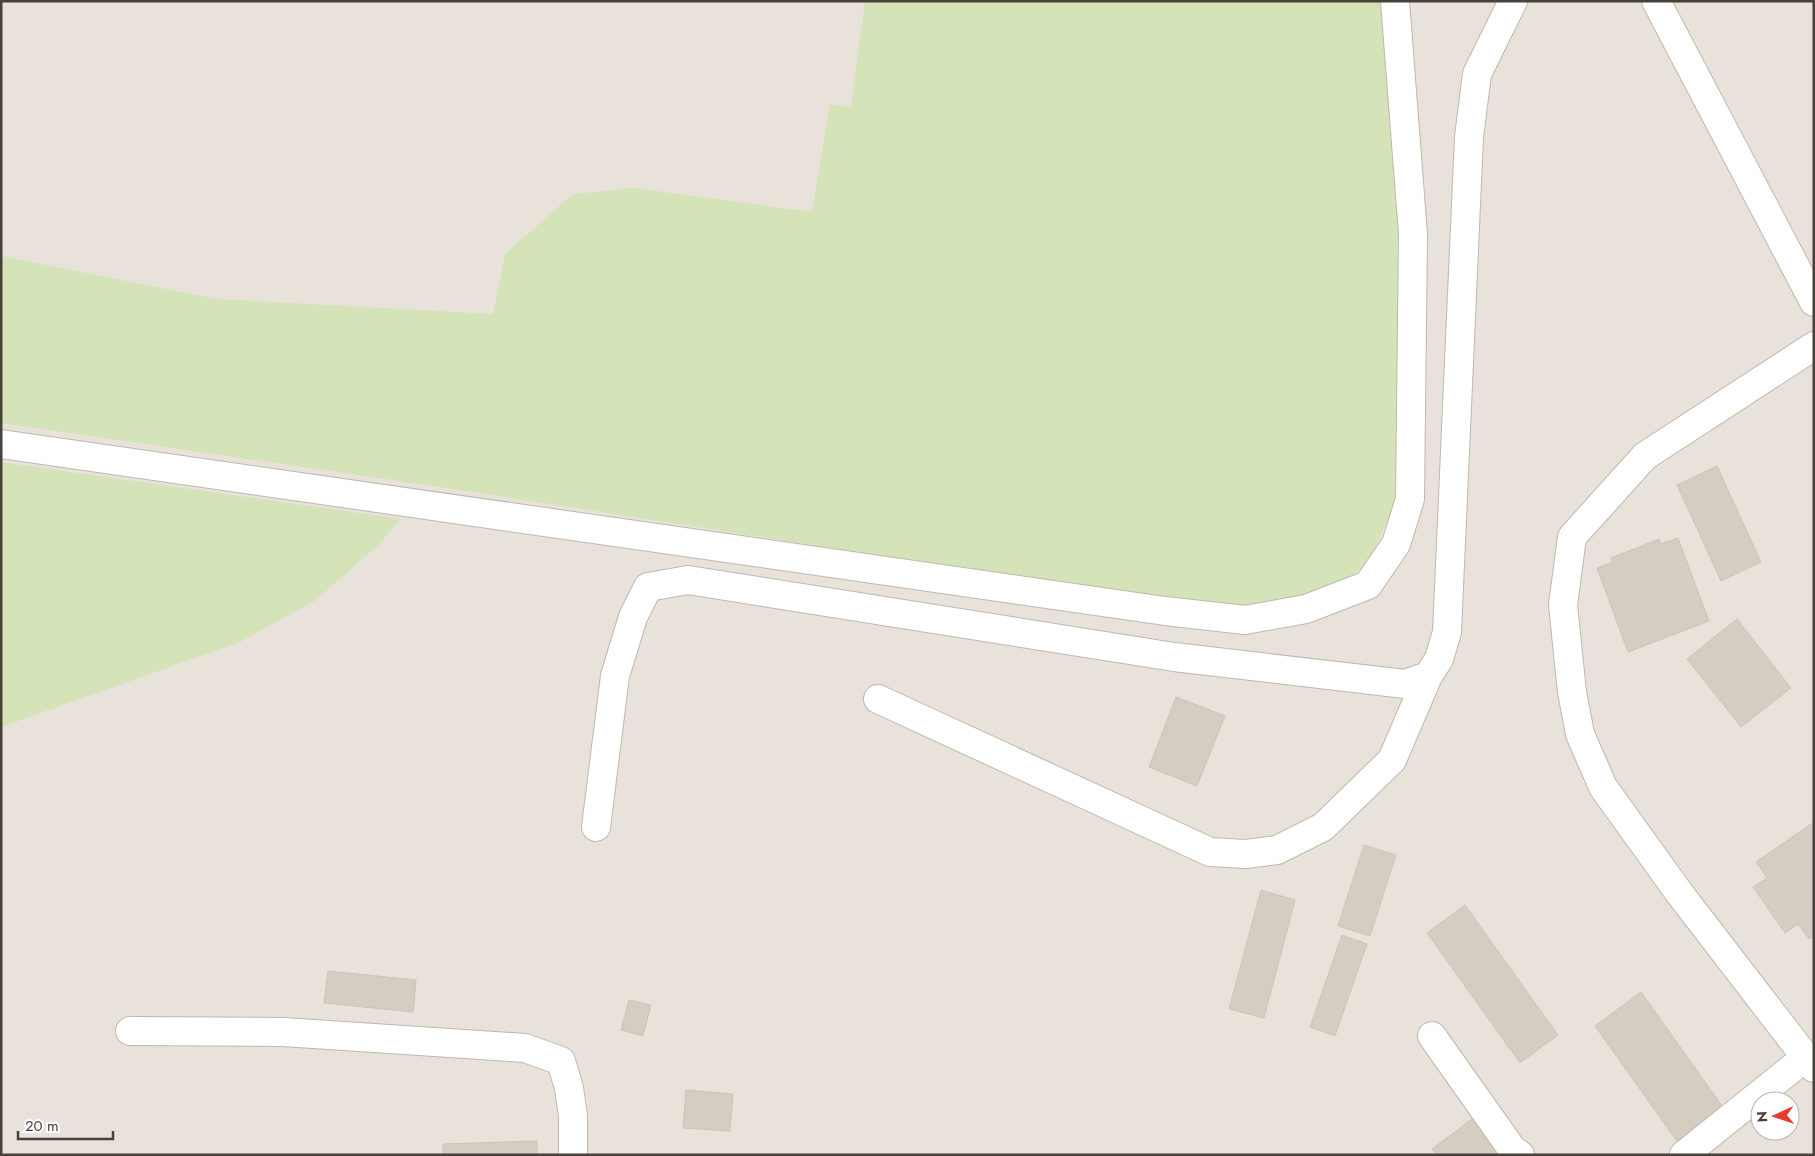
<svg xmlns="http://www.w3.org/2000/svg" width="1815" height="1156" font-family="Jost,sans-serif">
<rect width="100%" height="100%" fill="#f4f1eb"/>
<path fill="#e8e2da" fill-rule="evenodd" d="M1 1H1814V1155H1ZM1760 1101H1790V1131H1760Z"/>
<g fill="#d4e4b8">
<polygon points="865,1 1380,1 1406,262 1402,489 1367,565 1314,599 1253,610 1185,603 447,488 1,423 1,256 217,299 493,314 505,254 573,194 634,188 812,212 830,104 851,107"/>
<polygon points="1,462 401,519 376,547 316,600 240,642 1,727"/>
</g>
<g fill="#d5ccc2" stroke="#cfc3b5">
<polygon points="1717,466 1761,562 1721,581 1677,485"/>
<polygon points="1678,538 1709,621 1628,652 1597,568 1613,562 1611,558 1659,539 1661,544"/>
<polygon points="1737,619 1791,688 1741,727 1687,659"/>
<polygon points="1176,697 1225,716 1197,786 1149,767"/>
<polygon points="1814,822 1814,936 1809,939 1798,924 1785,933 1753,887 1767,878 1756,862"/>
<polygon points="1364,845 1396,855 1370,936 1338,926"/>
<polygon points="1261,890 1295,900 1264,1018 1229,1009"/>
<polygon points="1465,905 1558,1035 1520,1063 1427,933"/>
<polygon points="1342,935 1367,944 1335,1036 1310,1027"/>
<polygon points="328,971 416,980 413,1012 324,1003"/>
<polygon points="1641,992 1725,1110 1679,1144 1595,1026"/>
<polygon points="629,1000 651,1005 643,1036 621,1030"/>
<polygon points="686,1090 733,1094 730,1131 683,1128"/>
<polygon points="1477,1115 1507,1155 1437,1155 1432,1149"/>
<polygon points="537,1141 537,1155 443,1155 443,1144"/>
</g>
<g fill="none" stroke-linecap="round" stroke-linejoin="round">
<defs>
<g id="minor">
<polyline points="1656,1 1814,302"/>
<polyline points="1814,346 1645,456 1572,537 1563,605 1572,692 1580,734 1603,787 1680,894 1814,1068"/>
<polyline points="1,444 1165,611 1245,620 1306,609 1368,585 1396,544 1410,499 1413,234 1395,1"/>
<polyline points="878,699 1210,852 1246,854 1277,850 1323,827 1392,760 1428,676"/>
<polyline points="596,827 615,676 633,617 648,587 688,580 1174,657 1405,684 1428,676 1439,659 1447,632 1469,137 1477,74 1513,1"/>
<polyline points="130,1031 283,1032 525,1048 561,1061 569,1088 573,1116 573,1155"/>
<polyline points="1432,1036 1512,1149 1520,1155"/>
<polyline points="1684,1155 1806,1057"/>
</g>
</defs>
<use href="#minor" stroke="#bfb8ae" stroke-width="30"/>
<use href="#minor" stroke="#fff" stroke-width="28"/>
</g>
<rect width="1815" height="1156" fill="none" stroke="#48413a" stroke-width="5"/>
<g transform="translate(1775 1116) rotate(267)"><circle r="24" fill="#ffffff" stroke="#b6b3b0"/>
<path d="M0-4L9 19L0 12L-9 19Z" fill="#e63d30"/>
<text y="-8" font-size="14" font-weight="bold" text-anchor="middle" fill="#48413a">N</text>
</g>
<path d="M18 1131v8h95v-8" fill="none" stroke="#48413a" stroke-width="2.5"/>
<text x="25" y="1131" font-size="15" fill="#48413a" stroke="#ffffff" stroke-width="4" paint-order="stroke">20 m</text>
</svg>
